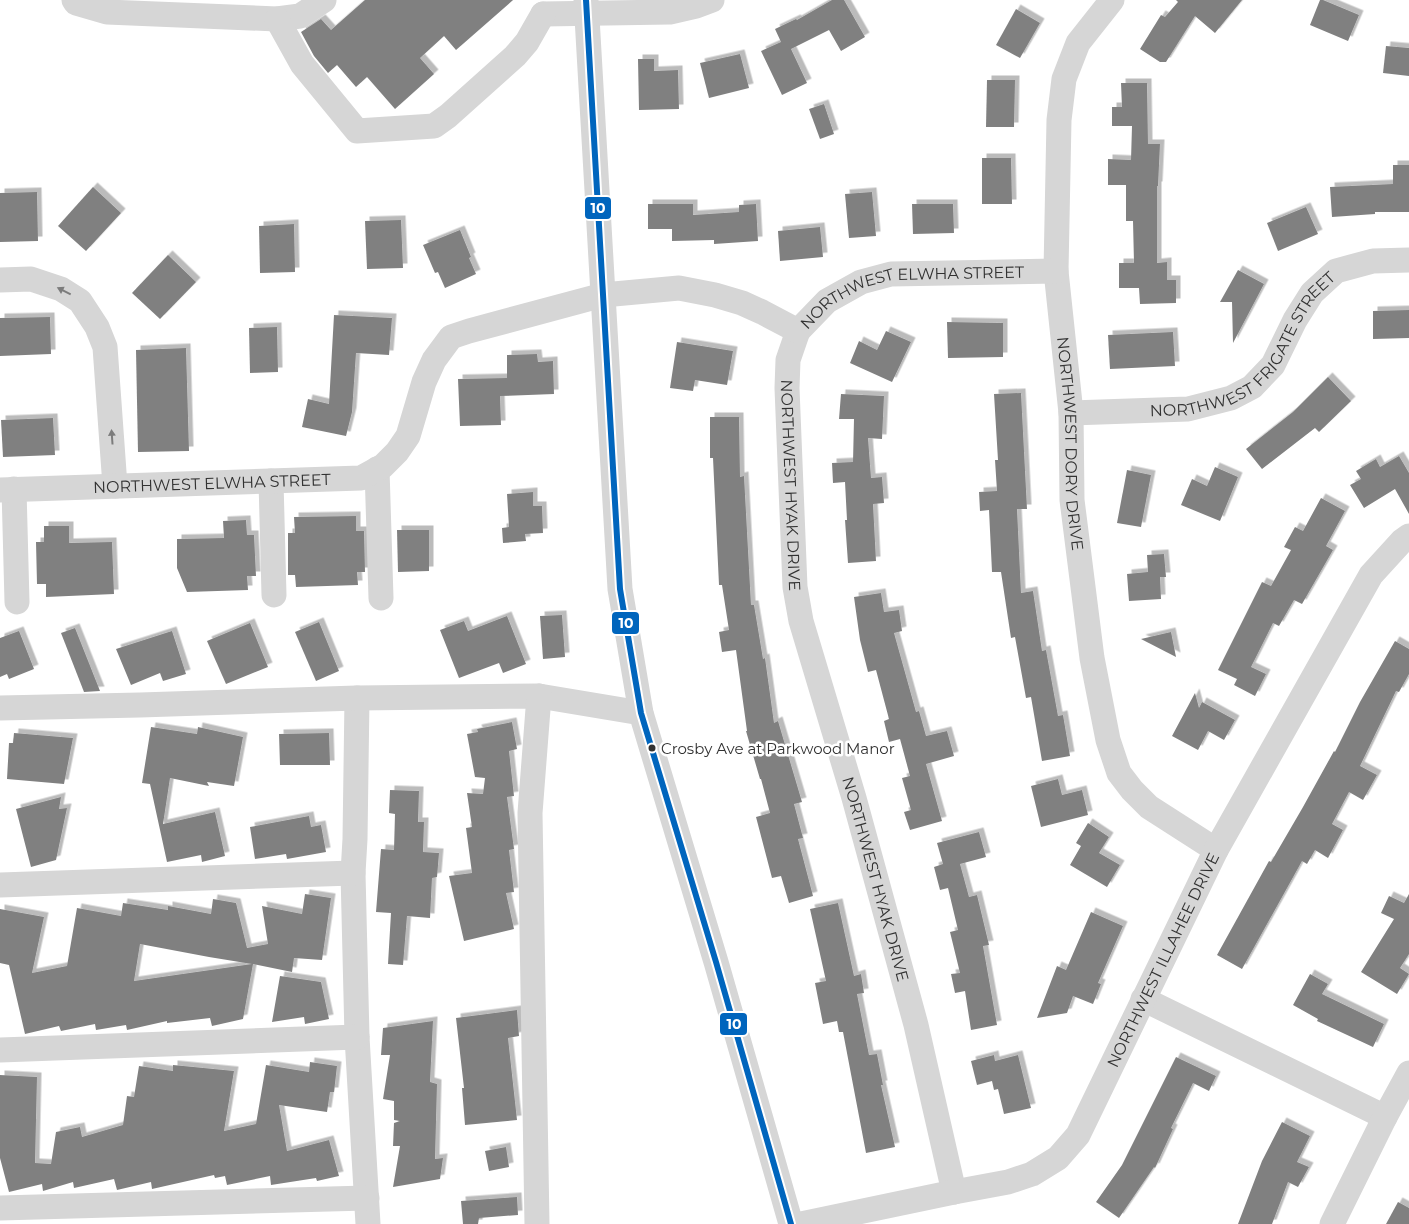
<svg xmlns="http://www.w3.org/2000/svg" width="1409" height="1224" font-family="Montserrat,sans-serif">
<defs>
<filter id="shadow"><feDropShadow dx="4.5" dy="-4.5" stdDeviation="0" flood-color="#0004"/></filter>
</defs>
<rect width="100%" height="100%" fill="#fff"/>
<g fill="#808080" fill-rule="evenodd" filter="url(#shadow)">
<polygon points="365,0 513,0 456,50 444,36 420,58 434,74 395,109 367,77 356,87 337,65 328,73 314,56 301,32 321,19 331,30"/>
<polygon points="832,0 844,0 865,37 841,51 829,30 791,49 807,83 782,95 761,51 781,42 775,29 796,19 797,20"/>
<polygon points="1176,0 1242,0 1215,33 1195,16 1166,62 1160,62 1140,49 1161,15 1165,17 1178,2"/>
<polygon points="1320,0 1323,0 1359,15 1348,41 1310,25"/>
<polygon points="1016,9 1040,23 1020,58 996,45"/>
<polygon points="1386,46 1409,48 1409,76 1383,73"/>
<polygon points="740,54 749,88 709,98 700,63"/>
<polygon points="638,59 654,59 654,71 678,70 679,109 639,110"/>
<polygon points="987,80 1015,80 1014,127 986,127"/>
<polygon points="1121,83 1147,83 1148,144 1160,144 1158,186 1157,186 1157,263 1167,262 1167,280 1176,280 1176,303 1140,304 1139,288 1119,288 1119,263 1134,263 1133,221 1126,221 1126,185 1108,185 1108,159 1131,160 1132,126 1112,126 1112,107 1122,107"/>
<polygon points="824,104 834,134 820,139 809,109"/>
<polygon points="982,158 1011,158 1012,204 982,204"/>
<polygon points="1393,165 1409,165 1409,212 1375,212 1375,214 1332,217 1330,187 1393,184"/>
<polygon points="93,187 121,213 86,251 58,226"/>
<polygon points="37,192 38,241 0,242 0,193"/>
<polygon points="872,192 876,236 849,238 845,194"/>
<polygon points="648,204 693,204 693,215 739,212 739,205 756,204 758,241 714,244 714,240 672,241 672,229 648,229"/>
<polygon points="912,204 953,204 954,233 913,234"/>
<polygon points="1306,207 1318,234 1278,251 1267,223"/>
<polygon points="401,220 403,268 367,269 365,221"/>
<polygon points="294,224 295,272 260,273 259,226"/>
<polygon points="820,227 823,257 780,261 778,231"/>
<polygon points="460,230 471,257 469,258 476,274 445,288 438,272 435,273 423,245"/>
<polygon points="168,255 196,282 160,319 132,293"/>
<polygon points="1238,270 1264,284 1233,343 1232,302 1220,302"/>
<polygon points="1409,310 1409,338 1373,339 1373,311"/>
<polygon points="334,315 392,318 389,355 356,353 352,412 346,436 302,427 308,399 329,404"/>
<polygon points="50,317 51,354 0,356 0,318"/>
<polygon points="947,322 1003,323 1003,357 948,358"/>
<polygon points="277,327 278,372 250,373 249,328"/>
<polygon points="886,331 911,342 892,382 850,363 859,341 877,350"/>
<polygon points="1173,332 1175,366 1110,369 1108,335"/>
<polygon points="677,342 733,351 727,385 695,380 693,391 670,388"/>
<polygon points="186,348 189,451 138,452 136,350"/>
<polygon points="537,354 538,362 553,361 554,394 500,396 501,425 460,426 458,379 507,378 507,355"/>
<polygon points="1328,377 1351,401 1319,432 1315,428 1262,469 1246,449 1293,412"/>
<polygon points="1021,393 1027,509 1017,509 1021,593 1033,591 1042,651 1046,650 1058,716 1063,715 1070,756 1042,761 1031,697 1026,698 1015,637 1011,638 1001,572 992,572 989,510 980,511 979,492 997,491 995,460 998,460 994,394"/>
<polygon points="841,394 884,396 882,439 868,438 871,478 882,477 884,503 873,504 876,561 848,563 845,520 847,520 845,482 833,483 832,463 853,462 854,419 839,419"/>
<polygon points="710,417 739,417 740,477 744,476 751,605 754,605 763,659 765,658 774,723 778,721 802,802 794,804 803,838 798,839 813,896 789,903 781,876 772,878 756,817 770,813 761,779 760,779 746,731 747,731 736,650 722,652 719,632 729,630 722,585 719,585 713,458 710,458"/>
<polygon points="53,418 55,455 3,457 1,420"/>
<polygon points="1399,456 1409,473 1409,514 1395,489 1364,508 1350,485 1361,479 1356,471 1376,459 1380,467"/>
<polygon points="1215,467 1238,477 1220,521 1181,505 1192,479 1207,486"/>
<polygon points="1127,470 1151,475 1141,527 1117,523"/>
<polygon points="533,492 533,506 542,506 543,533 525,534 526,541 503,543 502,528 509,527 507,494"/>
<polygon points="1321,498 1345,511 1326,546 1333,550 1302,604 1294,600 1279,626 1273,623 1251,667 1266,674 1255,696 1234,685 1237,679 1218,670 1262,582 1271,586 1291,550 1284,547 1295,527 1303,531"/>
<polygon points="356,516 356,531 364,531 365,572 357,572 358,585 296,587 295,575 288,575 288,533 295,533 294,517"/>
<polygon points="246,520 247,535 254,535 256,576 247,576 248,590 187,592 177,568 177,539 224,538 223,521"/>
<polygon points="44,526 69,526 69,543 112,542 114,594 46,597 46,584 37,584 36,542 44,542"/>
<polygon points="397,530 429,530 429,571 398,572"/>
<polygon points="1164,554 1166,577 1160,577 1161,599 1129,601 1127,574 1148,572 1147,555"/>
<polygon points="881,593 884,612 899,610 902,631 894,633 916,712 919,711 926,736 947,731 954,756 926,764 942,821 910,830 904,812 911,810 902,778 910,776 900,739 889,742 884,721 889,719 876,670 868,672 860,640 854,597"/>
<polygon points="562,615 565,657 543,659 540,616"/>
<polygon points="507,616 526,664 503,673 499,663 459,678 440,630 464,621 468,631"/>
<polygon points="319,622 339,671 316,681 295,632"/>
<polygon points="250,623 268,667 226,684 207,641"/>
<polygon points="75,628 100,691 84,692 61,633"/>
<polygon points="19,631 34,669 9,679 7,674 0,677 0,638"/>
<polygon points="172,631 186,674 163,681 160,673 131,685 116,649"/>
<polygon points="1171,632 1176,657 1141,639"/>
<polygon points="1395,641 1409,649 1409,674 1399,692 1396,691 1360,766 1377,775 1363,800 1349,792 1332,824 1343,830 1328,858 1315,850 1307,864 1302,861 1242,969 1217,955 1269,861 1271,862 1303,807 1334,751 1335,752 1360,702"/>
<polygon points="1195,693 1199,708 1202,702 1235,720 1224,740 1208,731 1198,750 1172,736"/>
<polygon points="512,722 517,749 509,751 514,796 507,797 514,849 509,850 514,892 506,893 514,929 464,941 449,876 472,873 466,828 472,827 467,793 483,794 485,778 475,777 467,734 478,732 477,729"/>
<polygon points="151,727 197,734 198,727 243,737 234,786 207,782 209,786 170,778 163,824 215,812 225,856 202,862 201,855 167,862 150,784 142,783"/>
<polygon points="14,733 73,738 64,784 7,779 9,743 13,743"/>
<polygon points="329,733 330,765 280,765 279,734"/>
<polygon points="1058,779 1062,795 1082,790 1088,815 1041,827 1031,786"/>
<polygon points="390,790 419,791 418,822 424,822 423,852 439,853 437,877 432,878 430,918 407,916 403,965 388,964 391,913 376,912 381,849 394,850 395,814 389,813"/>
<polygon points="61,797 59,809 67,808 56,860 31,867 16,809"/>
<polygon points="309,816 311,827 321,825 326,852 287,859 286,854 255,859 250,827"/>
<polygon points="1088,823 1109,837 1099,853 1120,865 1107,887 1070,865 1081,846 1076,843"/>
<polygon points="979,832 986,857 960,864 969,897 977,895 989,945 983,946 997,1025 971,1030 965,991 955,993 951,974 960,973 950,932 958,930 948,888 940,890 934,867 943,864 937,843"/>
<path d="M305 894 331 898 322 960 294 958 292 972 253 964 243 1019 212 1026 210 1018 167 1023V1021L127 1030 126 1025 96 1030 95 1024 61 1031 59 1026 25 1034 9 965 0 963V909L44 917 32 973 67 966 77 908 121 916 123 903 168 910V906L211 914 213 899 236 903 247 948 268 944 262 906 302 914ZM140 944 209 957 252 964 134 981Z"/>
<polygon points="1409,894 1409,954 1400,968 1409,974 1397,994 1361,972 1394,919 1381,913 1389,896 1404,903"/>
<polygon points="838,903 854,976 861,974 864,993 857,994 869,1055 877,1054 883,1085 881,1085 895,1147 866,1153 843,1032 839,1032 837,1021 823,1024 815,983 826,981 810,909"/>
<polygon points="1091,912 1123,926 1098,983 1101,984 1093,1004 1073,996 1067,1013 1037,1018 1057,966 1066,970"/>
<polygon points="1310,974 1328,984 1322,994 1384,1024 1373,1047 1317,1021 1318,1019 1293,1005"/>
<polygon points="280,976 321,982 329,1019 305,1024 304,1017 272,1022"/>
<polygon points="517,1010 519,1036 508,1038 517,1120 465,1125 462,1088 464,1088 456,1018"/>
<polygon points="433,1021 430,1082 437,1084 435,1159 443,1158 440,1179 393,1187 400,1146 393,1146 394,1123 400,1121 394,1120 394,1101 383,1099 390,1055 381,1055 383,1028"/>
<polygon points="994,1055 995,1061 1018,1055 1031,1108 1004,1114 998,1089 994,1090 992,1081 977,1085 971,1061"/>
<polygon points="1176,1057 1216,1076 1209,1091 1193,1083 1171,1128 1173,1129 1155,1168 1154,1167 1119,1218 1096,1202 1122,1165"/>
<polygon points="310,1062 337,1066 334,1092 330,1092 327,1112 279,1105 287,1151 329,1140 339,1176 317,1181 316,1178 271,1185 270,1176 227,1185 225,1176 215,1178 214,1175 152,1189 151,1182 117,1190 114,1179 74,1188 73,1182 43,1191 42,1184 9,1192 0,1158 0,1075 37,1077 35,1163 51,1164 56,1132 80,1127 82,1137 123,1125 127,1096 134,1097 139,1066 173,1071 173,1065 234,1071 224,1131 256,1124 266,1065 309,1072"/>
<polygon points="1282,1122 1310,1136 1297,1162 1309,1167 1298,1187 1288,1182 1272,1224 1238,1224 1262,1161"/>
<polygon points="506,1147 509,1167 489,1171 485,1151"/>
<polygon points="517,1197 518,1215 479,1218 478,1224 463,1224 461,1201"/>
<polygon points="1398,1202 1409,1208 1409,1224 1386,1224"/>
</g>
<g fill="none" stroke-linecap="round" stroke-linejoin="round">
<g stroke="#d6d6d6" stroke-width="25">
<polyline points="74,0 76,3 107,12 277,19 300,16 324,0"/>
<polyline points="586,0 620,589 641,713 716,962 791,1224"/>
<path id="s1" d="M1112 0 1078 43 1064 79 1059 120 1056 271 1071 413 1072 500 1092 658 1108 740 1119 773 1132 790 1149 807 1216 850"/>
<polyline points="543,14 670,12 696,6 712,0"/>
<polyline points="277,19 302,64 357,131 434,126 448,116 515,56 527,42 543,14"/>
<polyline points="0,280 31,279 61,289 80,301 97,327 105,347 115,486"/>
<path id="s2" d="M798 331 788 360 787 388 795 587 801 621 854 798 916 1025 954 1192"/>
<path id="s3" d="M1071 413 1188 409 1231 398 1252 387 1273 365 1295 320 1312 293 1336 271 1373 261 1409 260"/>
<polyline points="377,469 381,598"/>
<polyline points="271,481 274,595"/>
<polyline points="14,489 17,602"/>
<path id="s4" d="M0 490 361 478 383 466 397 452 408 436 424 382 434 360 451 337 469 331 603 295 679 288 715 295 742 303 762 312 798 331 827 301 861 282 891 274 1056 271"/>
<polyline points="357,698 355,839 353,873 357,1037 368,1224"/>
<polyline points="0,708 140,705 357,698 539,696 641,713"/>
<polyline points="0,885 353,873"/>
<polyline points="1143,999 1385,1117"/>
<polyline points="0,1050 357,1037"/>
<polyline points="0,1208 367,1198"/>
<polyline points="537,1224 530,813 539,696"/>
<path id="s5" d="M801 1224 954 1192 1008 1182 1032 1174 1058 1158 1078 1135 1216 850 1371 575 1402 541 1409 536"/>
<polyline points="1332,1224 1385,1117 1409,1073"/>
</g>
<defs>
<polyline id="bus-1" points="586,0 620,589 641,713 716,962 791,1224"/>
</defs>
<use href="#bus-1" stroke="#fff" stroke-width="10"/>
<use href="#bus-1" stroke="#0065bd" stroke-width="6"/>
</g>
<defs><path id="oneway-solid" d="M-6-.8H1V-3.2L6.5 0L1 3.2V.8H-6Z" transform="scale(1.25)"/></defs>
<g fill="#7c7c7c">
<use href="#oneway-solid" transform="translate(64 291) rotate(-153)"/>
<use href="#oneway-solid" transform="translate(112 437) rotate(-94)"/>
</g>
<circle fill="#323232" stroke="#fff" stroke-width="2" cx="652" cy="748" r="4.5"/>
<g text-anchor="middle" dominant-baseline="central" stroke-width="5" stroke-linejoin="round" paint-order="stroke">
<g font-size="15" fill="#323232" stroke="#fff" text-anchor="start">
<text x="661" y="748">Crosby Ave at Parkwood Manor</text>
</g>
<g font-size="16" fill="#323232" stroke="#fff">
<text stroke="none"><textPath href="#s4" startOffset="1022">NORTHWEST ELWHA STREET</textPath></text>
<text stroke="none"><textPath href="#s3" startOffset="202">NORTHWEST FRIGATE STREET</textPath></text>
<text stroke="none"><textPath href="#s1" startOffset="459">NORTHWEST DORY DRIVE</textPath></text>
<text stroke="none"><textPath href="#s4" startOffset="212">NORTHWEST ELWHA STREET</textPath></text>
<text stroke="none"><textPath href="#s2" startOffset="156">NORTHWEST HYAK DRIVE</textPath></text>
<text stroke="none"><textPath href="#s2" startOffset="561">NORTHWEST HYAK DRIVE</textPath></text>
<text stroke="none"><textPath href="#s5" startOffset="492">NORTHWEST ILLAHEE DRIVE</textPath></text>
</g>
</g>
<g stroke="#fff" stroke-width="2">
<rect x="584" y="196" width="28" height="24" rx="5" fill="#0065bd"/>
<rect x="611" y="611" width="29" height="24" rx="5" fill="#0065bd"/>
<rect x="719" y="1012" width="29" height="24" rx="5" fill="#0065bd"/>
</g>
<g font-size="14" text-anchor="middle" font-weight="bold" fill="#fff">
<text x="598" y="213">10</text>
<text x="626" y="628">10</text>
<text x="734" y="1029">10</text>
</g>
</svg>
